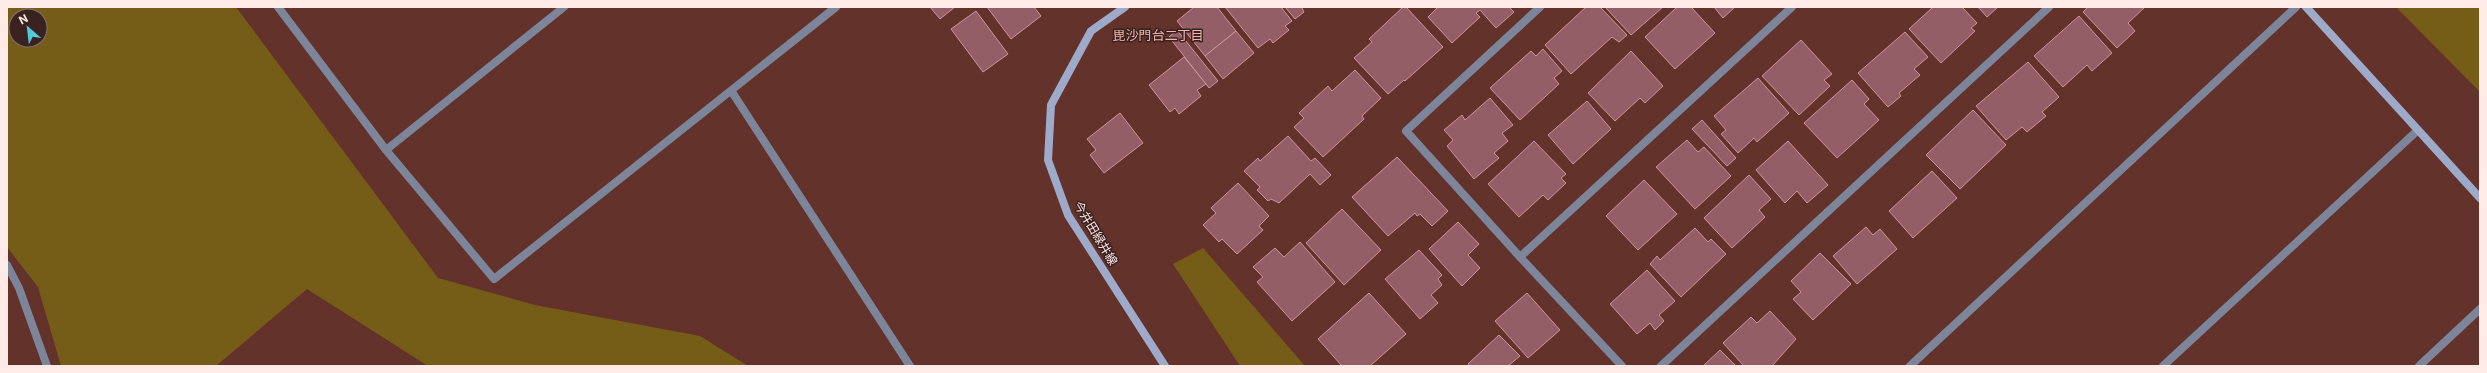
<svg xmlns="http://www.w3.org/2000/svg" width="2487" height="373" font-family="Inter,'Noto Sans JP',sans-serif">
<rect width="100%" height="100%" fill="#63322b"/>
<g fill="#755d18" fill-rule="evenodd">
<path d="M7 7H236L438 278 535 305 700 336 748 366H428L307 289 216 366H61L38 287 7 247ZM16 16H40V40H16Z"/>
<polygon points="2396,7 2480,7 2480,92"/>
<polygon points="1203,248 1305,366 1240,366 1173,264"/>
</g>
<g fill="#945e67" stroke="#cf949d">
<polygon points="930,7 955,7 940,19"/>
<polygon points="987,7 1034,7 1041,16 1011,39"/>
<polygon points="1194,7 1217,7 1236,31 1205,56 1177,21"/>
<polygon points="1225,7 1281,7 1292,21 1285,26 1289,30 1273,43 1270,39 1258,48"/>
<polygon points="1285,7 1304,7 1302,8 1304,12 1295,19"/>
<polygon points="1403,7 1406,7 1443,47 1405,81 1404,80 1388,94 1354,58 1372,42 1369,39"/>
<polygon points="1438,7 1509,7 1514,12 1496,28 1480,10 1476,13 1480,17 1452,43 1428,17"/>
<polygon points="1586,7 1600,7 1627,35 1619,42 1612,37 1571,74 1545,45"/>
<polygon points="1605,7 1663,7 1631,35"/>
<polygon points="1677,7 1691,7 1715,33 1675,69 1645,37"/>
<polygon points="1714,7 1735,7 1723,18"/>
<polygon points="1933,7 1962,7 1977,23 1971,28 1975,31 1941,63 1909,29"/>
<polygon points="1978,7 1998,7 1987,17"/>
<polygon points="2088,7 2145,7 2128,23 2135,31 2117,48 2083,12"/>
<polygon points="976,11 1008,54 983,72 951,29"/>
<polygon points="2079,16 2112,53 2092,71 2087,65 2063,87 2034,56"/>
<polygon points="1177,30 1218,81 1209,88 1169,37"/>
<polygon points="1236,31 1254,53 1223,79 1205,56"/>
<polygon points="1905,32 1928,57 1914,69 1920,75 1899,93 1901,96 1888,107 1858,73"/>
<polygon points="1801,40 1832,74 1824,80 1830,86 1799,115 1762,76"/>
<polygon points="1543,49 1562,71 1554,78 1559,84 1520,120 1490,88 1531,51 1536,56"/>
<polygon points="1631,51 1663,86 1645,103 1640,98 1615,121 1588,93"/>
<polygon points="1184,57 1206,84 1197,90 1201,96 1179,114 1175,108 1170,112 1149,85"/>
<polygon points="2028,62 2059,97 2042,112 2046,116 2027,132 2022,127 2006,140 1976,106"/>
<polygon points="1355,70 1381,98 1362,116 1364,119 1323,157 1294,127 1304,118 1299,113 1328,86 1332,91"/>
<polygon points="1758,78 1789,113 1757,142 1754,138 1738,153 1721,134 1726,130 1714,116"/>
<polygon points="1852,80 1869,99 1864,104 1879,120 1837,158 1804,123"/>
<polygon points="1490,98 1513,125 1502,133 1508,141 1494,153 1499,158 1474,179 1447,146 1453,140 1444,130 1462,115 1465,120"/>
<polygon points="1587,101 1611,129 1573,164 1548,135"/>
<polygon points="1973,110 2006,145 1960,189 1926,155"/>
<polygon points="1120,113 1143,143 1104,173 1090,155 1096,150 1087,139"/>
<polygon points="1702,120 1736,158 1727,166 1692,129"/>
<polygon points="1288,136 1311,161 1315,158 1331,175 1320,185 1310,174 1279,203 1271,199 1268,201 1257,190 1260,187 1244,171 1258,158 1260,161"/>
<polygon points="1687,140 1698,152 1704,147 1731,176 1695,209 1656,167"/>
<polygon points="1534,141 1566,174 1561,178 1566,183 1548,200 1543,195 1519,217 1488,184"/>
<polygon points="1788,141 1828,185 1807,203 1797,191 1785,203 1756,170"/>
<polygon points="1397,157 1448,211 1432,226 1420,214 1417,216 1415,213 1388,236 1352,197"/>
<polygon points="1932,171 1957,198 1913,238 1889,211"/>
<polygon points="1749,175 1771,199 1759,210 1765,217 1732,248 1704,218"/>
<polygon points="1644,180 1677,214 1638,250 1606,216"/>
<polygon points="1238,183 1269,216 1259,226 1263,230 1237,254 1222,239 1219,242 1203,225 1216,213 1211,208"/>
<polygon points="1342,209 1381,250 1344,285 1306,243"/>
<polygon points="1458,222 1479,244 1468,255 1480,268 1462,286 1429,249"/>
<polygon points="1866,227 1873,235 1880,229 1897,249 1857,284 1833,256"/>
<polygon points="1695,228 1708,242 1711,239 1726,254 1681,297 1650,264 1657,256 1660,260"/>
<polygon points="1300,242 1335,282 1292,321 1257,282 1263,277 1253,267 1275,248 1284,257"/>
<polygon points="1419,250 1442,275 1438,279 1442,285 1431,295 1438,303 1420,319 1385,279"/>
<polygon points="1820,253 1851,284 1813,320 1793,299 1801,292 1791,281"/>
<polygon points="1647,270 1675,301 1659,315 1664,321 1655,330 1650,323 1637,334 1610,304"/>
<polygon points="1369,293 1406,334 1370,366 1342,366 1318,339"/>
<polygon points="1527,293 1560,330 1528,358 1495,321"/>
<polygon points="1770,311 1796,339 1772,366 1744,366 1723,343 1751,317 1757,323"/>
<polygon points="1499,335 1520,356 1508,366 1470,366 1468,364"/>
<polygon points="1720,350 1736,366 1703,366"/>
</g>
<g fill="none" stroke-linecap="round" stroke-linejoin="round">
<g stroke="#7d859a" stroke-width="8">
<polyline points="278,7 386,150 494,279 836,7"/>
<polyline points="1540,7 1406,131 1520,257 1622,366"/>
<polyline points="732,92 910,366"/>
<polyline points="386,150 564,7"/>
<polyline points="1520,257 1792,7"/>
<polyline points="7,265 19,288 47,366"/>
<polyline points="1661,366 2049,7"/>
<polyline points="1910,366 2296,7"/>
<polyline points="2163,366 2418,130"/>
<polyline points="2419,366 2480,309"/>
</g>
<g stroke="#9daaca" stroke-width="8">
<polyline points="1125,7 1091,31 1051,105 1048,160 1068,215 1165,366"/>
<polyline points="2306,7 2480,198"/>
</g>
</g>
<g text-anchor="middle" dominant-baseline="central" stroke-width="3" stroke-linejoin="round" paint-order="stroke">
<g font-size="12" fill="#feeae7" stroke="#39221f">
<text transform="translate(1096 233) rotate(59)">今井田緑井線</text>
</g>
<g font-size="13" fill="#f3b6ad" stroke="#39221f">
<text x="1158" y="35">毘沙門台二丁目</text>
</g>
</g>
<rect width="2487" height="373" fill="none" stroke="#feeae7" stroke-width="16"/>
<g transform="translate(28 28) rotate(332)"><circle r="19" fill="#39221f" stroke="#88726f"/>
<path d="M0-3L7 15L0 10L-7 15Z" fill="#53cadc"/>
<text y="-6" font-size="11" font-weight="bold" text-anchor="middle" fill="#feeae7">N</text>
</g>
</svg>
